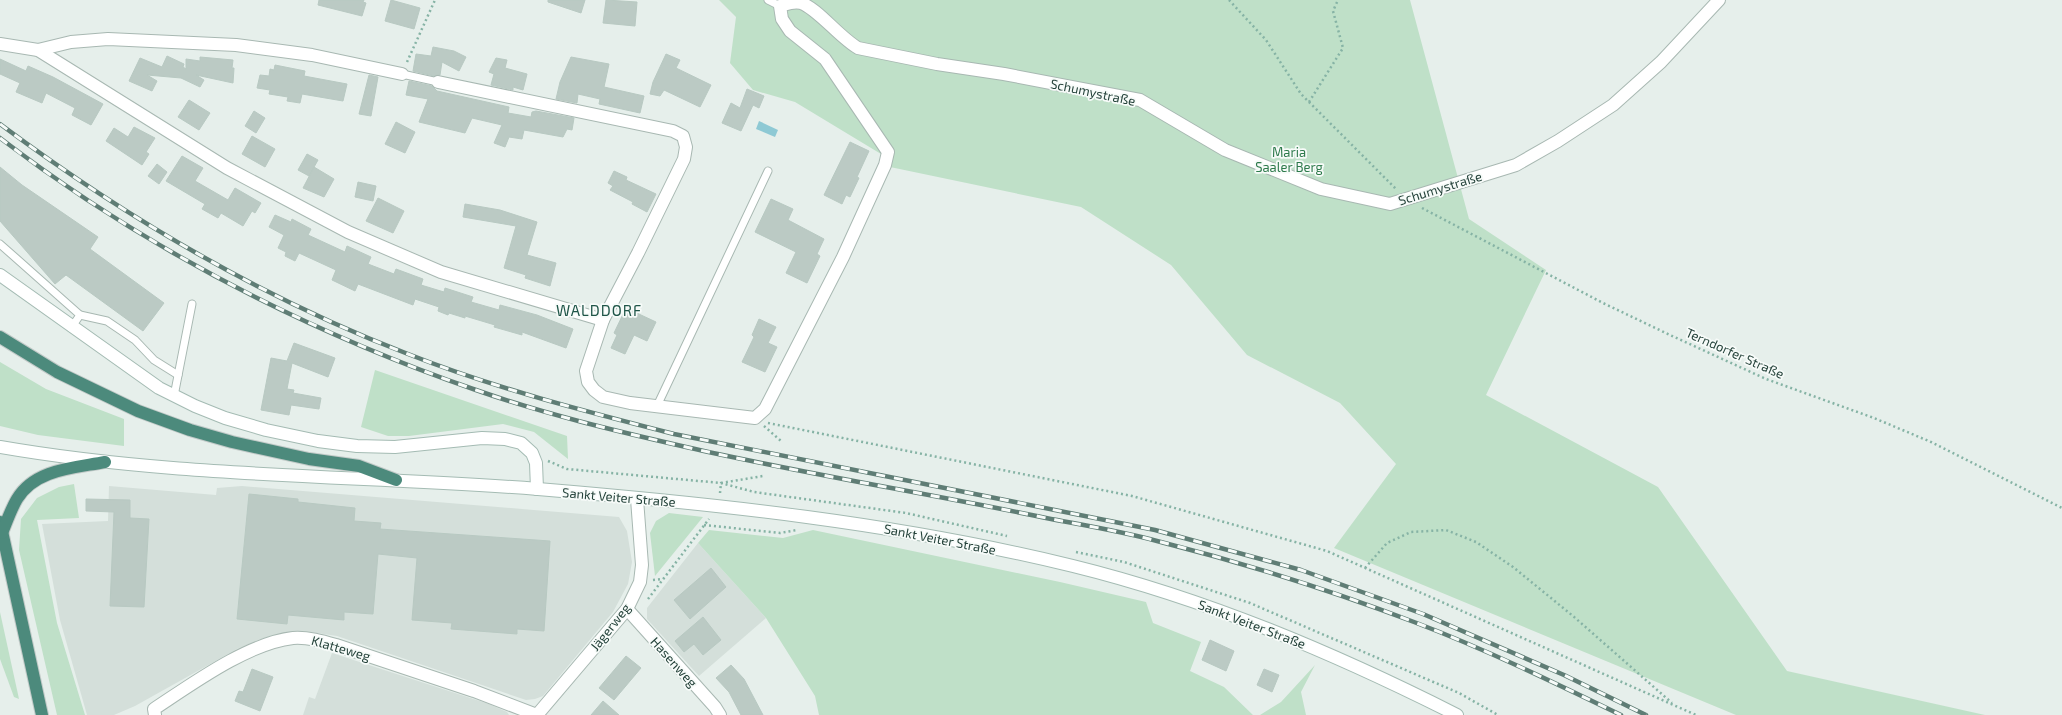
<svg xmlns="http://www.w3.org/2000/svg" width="2062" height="715" font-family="'Exo 2',sans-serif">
<rect width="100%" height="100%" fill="#e6efeb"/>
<g fill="#d4dfda">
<polygon points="109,486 216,495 217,488 242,486 619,517 627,531 632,562 628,584 613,612 543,696 535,699 526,700 337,636 303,631 279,634 258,640 237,649 135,706 114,715 87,715 60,620 42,524 108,521"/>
<polygon points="698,543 766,618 699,676 647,619 647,608"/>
<polygon points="332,653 489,704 507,712 509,715 303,715 309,697 315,699"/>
</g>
<g fill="#bfe0c8">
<polygon points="719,0 1410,0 1469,219 1546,270 1486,395 1658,487 1787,671 1985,715 1736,715 1334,548 1396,464 1340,403 1247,355 1171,265 1081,207 890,167 881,154 795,102 753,90 730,63 736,17"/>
<polygon points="0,362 46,389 124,419 124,446 38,435 0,426"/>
<polygon points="375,370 567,436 568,459 534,432 503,424 409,436 388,436 361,427"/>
<polygon points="74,484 79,518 37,520 57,623 85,715 57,715 19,550 21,519 37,498 59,487"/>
<polygon points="669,513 703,517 655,576 650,533 656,521"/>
<polygon points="709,530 783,538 813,530 1060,582 1146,602 1153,623 1201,642 1190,671 1224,687 1253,715 819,715 815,696 766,618 698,543"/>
<polygon points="0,612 19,699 14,697 0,659"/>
<polygon points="1315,665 1301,692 1306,715 1260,715 1281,702"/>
</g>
<polygon fill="#8ec9d4" points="759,121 778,130 775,137 756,129"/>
<g fill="#bbcac4" stroke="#b8c9c2">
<polygon points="319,0 364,0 363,2 366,3 362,16 318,5"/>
<polygon points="391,0 420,8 414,29 385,21"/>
<polygon points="548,0 585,0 581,13 548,2"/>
<polygon points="606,0 637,2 635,26 603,23"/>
<polygon points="433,47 454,51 466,57 459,71 442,62 440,75 434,76 413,71 416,54 431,56"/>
<polygon points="666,54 680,60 676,68 711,85 700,107 664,90 660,96 650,94 653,82"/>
<polygon points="167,56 184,64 183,67 186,69 186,59 200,61 200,57 233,60 232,68 234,68 233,83 196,75 204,80 200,87 181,78 147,75 157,81 152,91 129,81 140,58 162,67"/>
<polygon points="571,57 609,64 604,87 644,96 640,113 599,104 600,99 578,94 577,103 556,99 560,82"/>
<polygon points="496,58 507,60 505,68 527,74 523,90 513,87 513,90 491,85 494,74 489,72"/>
<polygon points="0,59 26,71 28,66 53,77 103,104 91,125 72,115 75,108 46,93 42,103 16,92 20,83 0,74"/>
<polygon points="275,65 305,71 304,76 347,84 343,101 302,94 300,103 287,101 288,97 269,94 270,90 257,88 260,75 269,76 270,69 274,70"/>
<polygon points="369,75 378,77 371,116 359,114"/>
<polygon points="409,81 432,86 437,91 509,107 508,113 531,117 532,112 536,111 574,118 572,130 567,129 563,137 524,130 522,139 509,137 505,147 494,143 502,125 472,118 465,133 419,122 428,99 406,95"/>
<polygon points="747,89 764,96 759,108 753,105 741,131 722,123 731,103 740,108"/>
<polygon points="189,100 210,113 199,130 178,117"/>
<polygon points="254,111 265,118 256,133 245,126"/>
<polygon points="396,122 415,132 405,153 385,144"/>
<polygon points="134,127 155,138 146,152 149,154 142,165 106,141 114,128 128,137"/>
<polygon points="252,136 275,149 265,167 242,154"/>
<polygon points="850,142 869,151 857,177 859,178 850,197 846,195 842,204 824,195"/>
<polygon points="307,154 318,160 309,176 298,170"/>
<polygon points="182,156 203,168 195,181 228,200 235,188 261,203 255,213 252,211 243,226 221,213 218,218 202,209 205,204 166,181"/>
<polygon points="157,164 167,172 159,184 148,176"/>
<polygon points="0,167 22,185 98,237 90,249 164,303 143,331 66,275 55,284 0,221"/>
<polygon points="314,167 334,179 324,197 303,188"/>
<polygon points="614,171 627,177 626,180 656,194 647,212 632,204 633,202 610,190 613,186 608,183"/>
<polygon points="358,182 376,186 373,201 355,197"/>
<polygon points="378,198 404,211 393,233 366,221"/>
<polygon points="771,199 793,209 788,220 824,239 817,254 820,256 807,283 786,273 796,252 755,232"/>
<polygon points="465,204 500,210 537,222 527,255 556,263 550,286 525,278 526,275 504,268 516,226 463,217"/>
<polygon points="275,215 291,222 292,219 311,229 308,235 345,252 347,246 371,257 368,264 394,274 396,269 423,279 421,285 444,292 445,288 473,297 471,302 499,310 500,305 537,315 573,329 566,348 522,332 522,335 494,327 495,325 465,316 465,318 449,313 448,315 438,311 439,307 415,299 413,305 358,284 355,291 332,280 336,270 299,253 295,261 285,256 286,252 278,248 284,235 269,227"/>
<polygon points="626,308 656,322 647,341 634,335 625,354 611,348 617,335 614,333"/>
<polygon points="759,319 776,327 768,343 777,347 765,372 742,362 754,337 752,335"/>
<polygon points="294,343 335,358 328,377 292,363 287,389 294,390 293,393 321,398 319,409 291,405 289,415 261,410 271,358 287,361"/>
<polygon points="249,494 298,499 298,502 355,508 354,521 381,523 380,529 550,541 544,631 517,629 517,634 451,629 452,623 412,620 417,558 378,554 373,614 344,612 344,620 288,615 287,624 237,619"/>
<polygon points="86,499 130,500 130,518 149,519 144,607 110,606 114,512 86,511"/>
<polygon points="711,568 726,587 690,619 674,600"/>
<polygon points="703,617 721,640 703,655 694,644 684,652 675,641"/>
<polygon points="1210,640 1234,651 1226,671 1202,660"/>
<polygon points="626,656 641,668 614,700 599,688"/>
<polygon points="731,665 744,679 763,715 741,715 729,692 716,678"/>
<polygon points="252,669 273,677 260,711 235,701 239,691 243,692"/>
<polygon points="1264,669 1279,675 1272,692 1257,685"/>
<polygon points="603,701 619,715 591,715"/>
</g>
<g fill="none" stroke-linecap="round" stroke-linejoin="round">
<defs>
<g id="service">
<polyline points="768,0 780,6"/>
<polyline points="402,74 438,82"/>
<polyline points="0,244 80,315 71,328"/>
<polyline points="80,315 107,321 135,340 154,360 178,375"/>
<polyline points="174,396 192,304"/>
<polyline points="657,406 768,171"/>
</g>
<g id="minor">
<path d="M0 44 38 50 227 168 348 232 441 272 603 320 586 371 588 382 594 390 603 397 630 403 755 418 765 409 843 257 885 165 888 152 825 59 790 31 782 19 780 6C787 4 793 1 801 3 817 8 840 38 858 48L937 64 1004 74 1140 100 1225 150 1321 189 1390 204 1516 165 1558 141 1613 105 1661 62 1719 0"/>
<polyline points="38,50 71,42 108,39 236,45 312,55 402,74"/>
<polyline points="438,82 673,131 683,136 686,147 684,159 638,253 603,320"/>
<polyline points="627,609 715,707 720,715"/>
<path d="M155 715 154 709C192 684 248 643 293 638 308 637 322 641 336 645L474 691 537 715"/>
<polyline points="537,715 627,609 640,582 642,565 637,499"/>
</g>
<g id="secondary">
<polyline points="0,275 159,388 195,406 225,418 266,430 318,441 357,446 395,447 482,438 505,439 521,443 532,453 536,463 537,489"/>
<path d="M0 447C178 478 359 475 538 489 718 504 897 523 1073 566 1207 599 1334 653 1457 715"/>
</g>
<g id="trunk">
<polyline points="0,337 57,372 138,411 190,430 232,442 309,459 359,466 396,480"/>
<polyline points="0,522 42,715"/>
<path d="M2 533C7 521 11 509 17 499 35 469 74 468 105 462"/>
</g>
</defs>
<use href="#service" stroke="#a8b8b2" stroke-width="9"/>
<use href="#minor" stroke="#a8b8b2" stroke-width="14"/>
<use href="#secondary" stroke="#a4bbb3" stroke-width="14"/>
<use href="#trunk" stroke="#c2cac8" stroke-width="14"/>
<g stroke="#86b3a5" stroke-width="2.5" stroke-dasharray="2 3" stroke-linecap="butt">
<polyline points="1229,0 1266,40 1301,94 1396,189"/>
<polyline points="407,62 435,0"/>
<polyline points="1309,102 1343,48 1333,11 1338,0"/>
<polyline points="1422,208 1603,303 1670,335 1766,379 1874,418 1931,442 2062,508"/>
<polyline points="768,423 1132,496 1327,551 1696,715"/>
<polyline points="764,426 781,441"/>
<polyline points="548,461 567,469 721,483 754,492 906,513 1007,536"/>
<polyline points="720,493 721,483 763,476"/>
<polyline points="704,525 780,533 797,530"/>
<polyline points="1076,552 1124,562 1250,603 1459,693 1498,715"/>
<polyline points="1365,568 1387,543 1411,532 1446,530 1476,542 1513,567 1573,616 1672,703"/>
<polyline points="653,580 663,579"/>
<polyline points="648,599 709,519"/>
</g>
<use href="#service" stroke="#fff" stroke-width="7"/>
<use href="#minor" stroke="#fff" stroke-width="12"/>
<use href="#secondary" stroke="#fff" stroke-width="12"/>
<use href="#trunk" stroke="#4c8a7c" stroke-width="12"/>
<defs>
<g id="rail">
<path d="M0 124C125 217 262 298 408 354 494 388 584 411 674 434L1155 530 1301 570 1423 614 1564 675 1646 715"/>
<path d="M0 138C143 247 306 331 476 390 544 414 616 431 686 447 805 474 926 493 1046 518 1082 525 1120 531 1157 541 1244 563 1330 590 1414 622 1485 649 1553 682 1621 715"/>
</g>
</defs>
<use href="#rail" stroke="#5f7d75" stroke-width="4.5"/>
<use href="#rail" stroke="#f7fbf9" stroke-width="3" stroke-dasharray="9" stroke-linecap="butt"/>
</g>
<g text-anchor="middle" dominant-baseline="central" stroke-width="3.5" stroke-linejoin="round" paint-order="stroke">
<g font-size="13" fill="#24423a" stroke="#f7fbf9">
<text transform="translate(1093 92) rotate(12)">Schumystraße</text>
<text transform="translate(1440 188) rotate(-17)">Schumystraße</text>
<text transform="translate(1735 353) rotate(24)">Terndorfer Straße</text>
<text transform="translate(619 497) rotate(5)">Sankt Veiter Straße</text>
<text transform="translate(940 539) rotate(11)">Sankt Veiter Straße</text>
<text transform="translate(1252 624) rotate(21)">Sankt Veiter Straße</text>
<text transform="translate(610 627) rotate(-52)">Jägerweg</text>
<text transform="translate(341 648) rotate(16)">Klatteweg</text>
<text transform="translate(674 662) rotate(48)">Hasenweg</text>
</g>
<g font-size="13" fill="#2d7a4b" stroke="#f7fbf9">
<text x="1289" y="152">Maria<tspan x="1289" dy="15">Saaler Berg</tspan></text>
</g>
<g font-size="15" letter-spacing="1" fill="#1f5548" stroke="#f7fbf9">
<text x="599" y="310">WALDDORF</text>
</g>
</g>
</svg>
